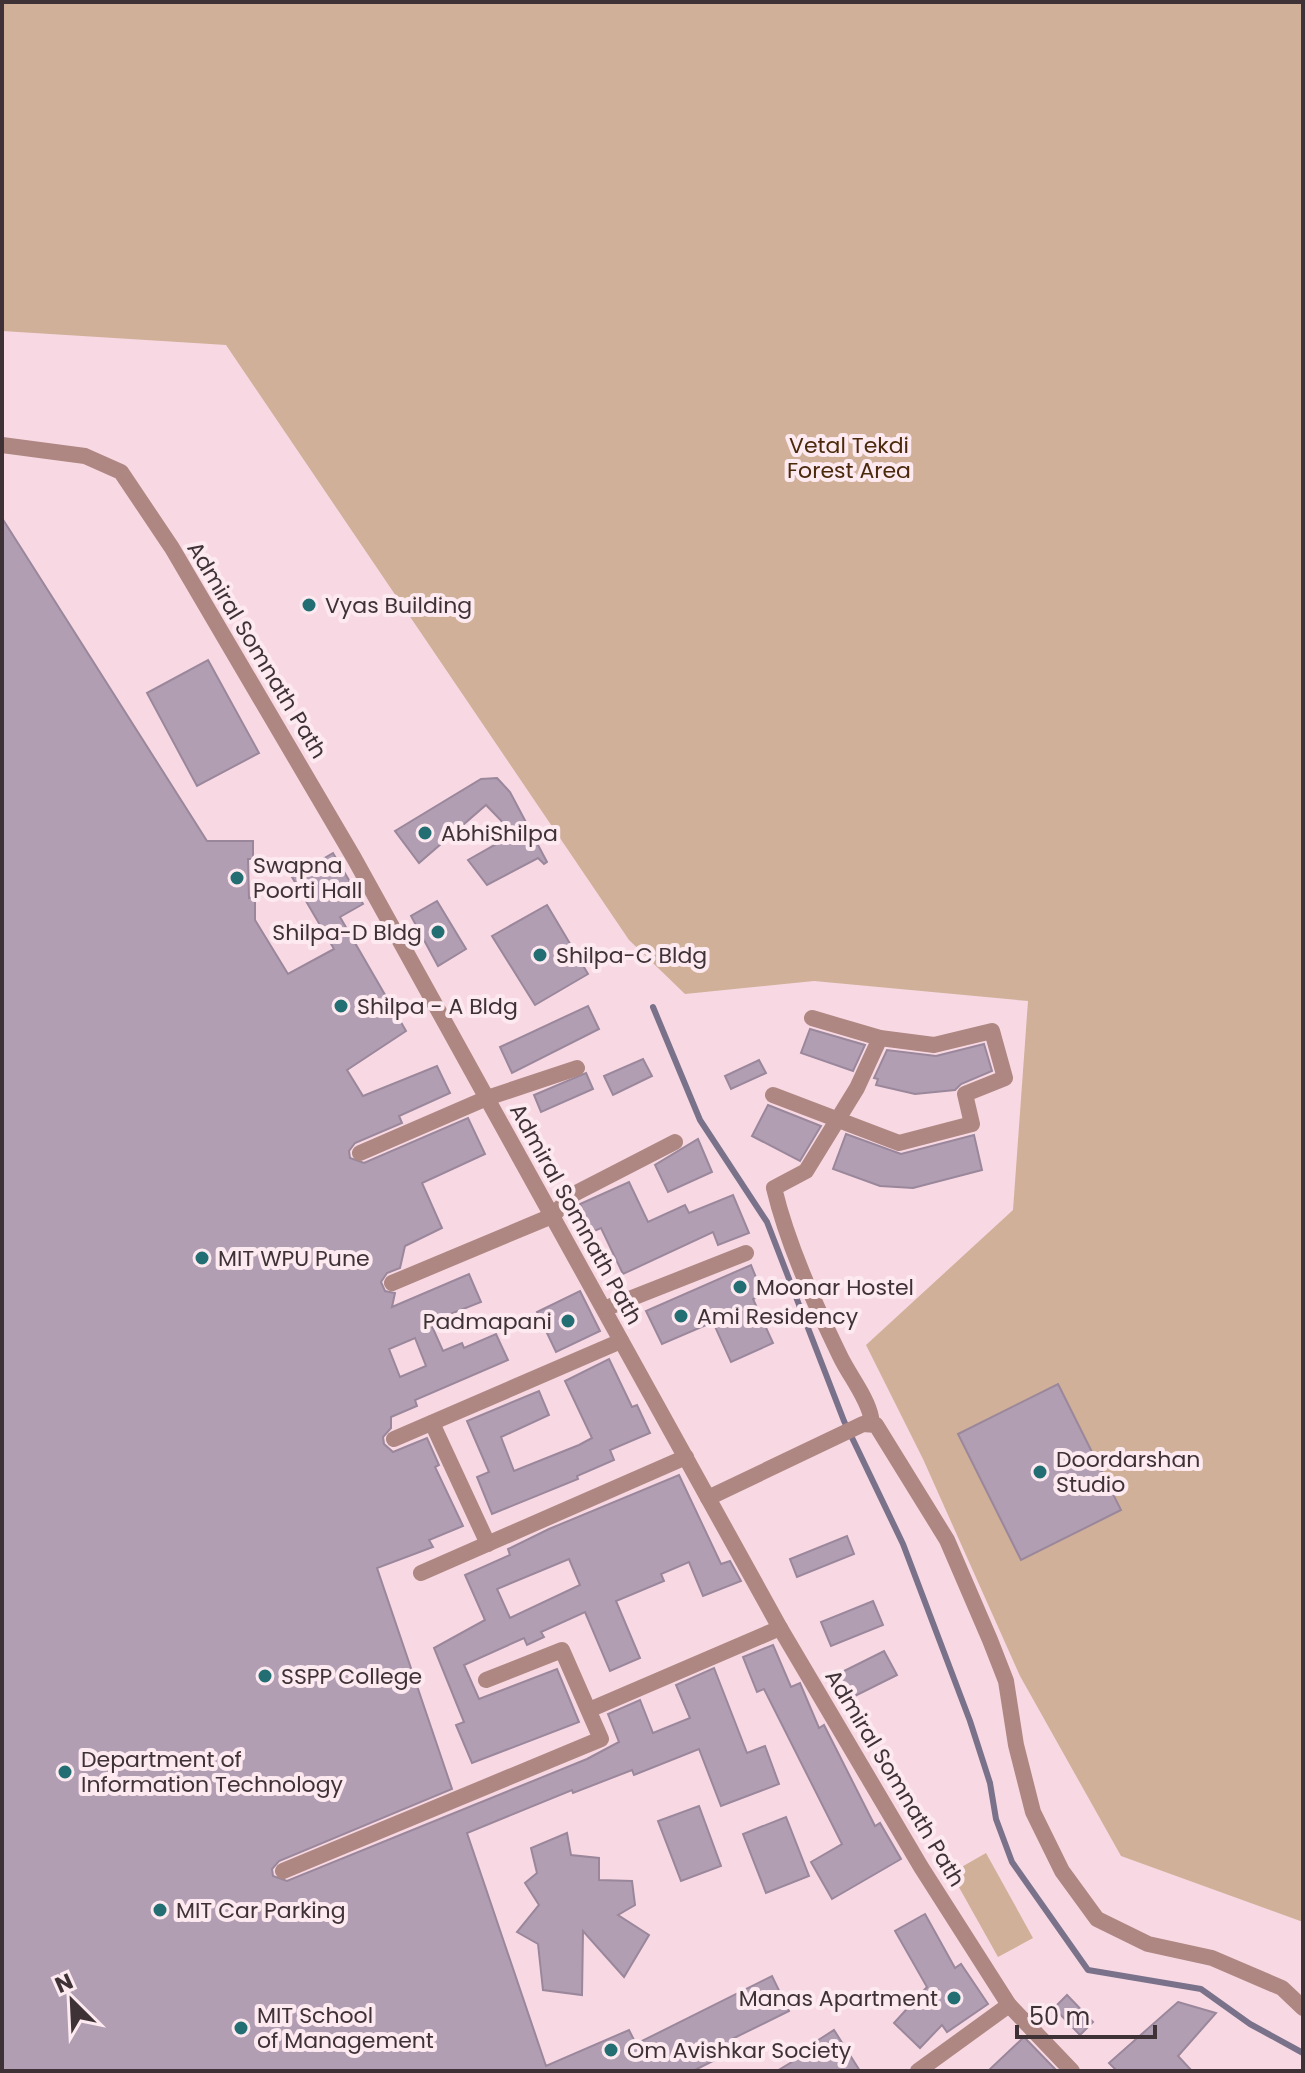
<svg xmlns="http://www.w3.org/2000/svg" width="1305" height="2073" font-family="Poppins,sans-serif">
<rect width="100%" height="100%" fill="#f8d9e3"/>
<g fill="#d0b099">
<polygon points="2,2 1303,2 1303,1922 1121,1856 1020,1676 923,1459 866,1345 1013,1210 1028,1001 814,981 685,994 629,940 226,345 2,331"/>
<polygon points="986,1853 1033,1938 998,1957 951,1873"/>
</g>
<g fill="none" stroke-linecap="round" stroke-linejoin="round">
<polyline stroke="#7a728b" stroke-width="6" points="653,1007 700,1120 767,1222 844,1421 903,1544 970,1721 990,1783 996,1819 1012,1862 1088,1970 1201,1989 1250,2024 1303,2053"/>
</g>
<g fill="#b29eb3" stroke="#9a879b" stroke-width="2" fill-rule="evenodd">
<path d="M2 518 207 841H253V859H248L249 898 255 897V920L288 974 334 949 292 877 333 853 363 904 340 917 406 1031 347 1070 363 1096 437 1066 450 1093 399 1116 402 1123 355 1143 349 1151 350 1158 364 1163 468 1118 485 1154 422 1183 442 1228 405 1246 400 1268 387 1273 381 1282 385 1291 395 1293 392 1307 469 1274 481 1302 430 1322 443 1351 462 1343 464 1348 496 1334 508 1360 415 1400 417 1406 391 1417V1428L383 1437 384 1444 393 1452 427 1438 439 1465 435 1467 463 1526 429 1540 433 1547 377 1568 452 1789 279 1861 272 1869 273 1876 287 1881 587 1759 619 1742 608 1714 640 1700 653 1733 690 1718 676 1685 714 1668 747 1753 765 1746 779 1784 721 1806 699 1749 634 1775 632 1770 573 1793 572 1790 467 1833 546 2066 629 2030 636 2044 772 1976 789 2011 730 2040 735 2050 693 2071H2ZM415 1338 426 1366 400 1377 389 1349Z"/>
<polygon points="208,660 259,753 197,786 147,693"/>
<polygon points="497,778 510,792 547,862 544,864 538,858 487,885 468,860 514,834 486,805 419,863 395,831 481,779"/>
<polygon points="437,901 466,949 438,966 411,916"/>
<polygon points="547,905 588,974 535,1005 492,936"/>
<polygon points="588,1006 599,1029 512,1073 500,1047"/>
<polygon points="810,1029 865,1045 853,1071 801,1053"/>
<polygon points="984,1044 992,1071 961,1084 955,1090 915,1094 876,1085 878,1079 874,1078 887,1050 936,1056"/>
<polygon points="643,1059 652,1076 613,1095 604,1076"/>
<polygon points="759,1060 766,1073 731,1089 725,1076"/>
<polygon points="586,1073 593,1089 541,1112 534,1095"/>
<polygon points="768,1105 821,1126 800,1161 752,1136"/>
<polygon points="846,1134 901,1154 974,1135 982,1170 913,1188 880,1186 833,1169"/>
<polygon points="698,1139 712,1172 668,1192 655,1165"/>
<polygon points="629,1182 648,1222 685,1205 689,1213 733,1195 749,1233 718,1245 713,1232 623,1274 601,1228 592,1232 580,1204"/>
<polygon points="751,1265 763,1295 753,1299 773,1343 731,1362 713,1322 662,1344 646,1311"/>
<polygon points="580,1291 600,1331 556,1352 537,1312"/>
<polygon points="609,1359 632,1407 637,1405 650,1433 610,1450 614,1460 577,1476 578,1479 492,1514 477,1477 489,1472 467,1421 539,1391 549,1415 501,1437 514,1471 579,1445 592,1438 565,1381"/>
<polygon points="1058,1384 1121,1510 1021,1560 958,1434"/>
<path d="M679 1475 721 1564 730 1561 741 1581 703 1596 689 1562 661 1574 664 1581 616 1601 640 1658 610 1671 585 1612 541 1632 544 1637 527 1645 524 1638 464 1665 479 1699 557 1669 579 1722 472 1763 456 1725 464 1722 434 1648 485 1620 465 1575 510 1555 508 1549 549 1529ZM569 1559 580 1585 510 1618 497 1589Z"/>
<polygon points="847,1536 854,1554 797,1577 790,1559"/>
<polygon points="873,1601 883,1625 831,1646 821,1622"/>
<polygon points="773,1645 791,1687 800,1683 819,1728 824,1725 875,1826 880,1823 901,1859 832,1899 811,1862 842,1844 764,1689 757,1692 743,1657"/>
<polygon points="884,1651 897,1675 849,1699 836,1675"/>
<polygon points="699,1806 721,1866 681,1881 658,1821"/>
<polygon points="786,1817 809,1876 766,1893 743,1834"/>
<polygon points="567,1833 571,1855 599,1858 599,1880 632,1881 635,1905 618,1915 649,1935 624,1977 583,1931 582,1995 543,1990 538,1944 517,1932 539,1905 525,1883 537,1873 531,1848"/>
<polygon points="925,1914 955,1968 961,1964 988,2004 947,2032 942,2025 920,2048 894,2023 927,1987 895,1931"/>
<polygon points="1067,1995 1093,2022 1080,2035 1054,2008"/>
<polygon points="1178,2002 1216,2013 1178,2056 1192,2071 1117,2071 1109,2063"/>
<polygon points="834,2030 860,2071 777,2071 800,2057 798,2053"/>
<polygon points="1024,2037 1057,2071 988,2071"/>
</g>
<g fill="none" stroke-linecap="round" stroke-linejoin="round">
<g stroke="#ae8782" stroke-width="16">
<polyline points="2,445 85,456 121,472 172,548 354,858 780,1628 921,1867 1009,2005 1072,2071"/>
<polyline points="773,1095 899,1143 972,1124 965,1094 1005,1078 992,1031 934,1045 880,1038 812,1018"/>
<polyline points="360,1153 487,1098 577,1068"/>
<polyline points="392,1283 552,1216 574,1194 675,1142"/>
<polyline points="604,1309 746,1253"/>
<polyline points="432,1423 488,1544"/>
<path d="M867 1423 871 1417C867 1397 849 1375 840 1356 814 1302 788 1246 774 1188L806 1171 857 1088 880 1038"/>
<polyline points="394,1439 621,1341"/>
<polyline points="708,1498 863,1424 876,1425 947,1540 990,1640 1006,1681 1016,1745 1033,1812 1062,1871 1097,1919 1148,1944 1212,1958 1282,1988 1303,2008"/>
<polyline points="421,1573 686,1457"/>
<polyline points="589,1710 780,1628"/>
<polyline points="283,1871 601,1739 562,1650 486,1680"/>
<polyline points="918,2071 1009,2005"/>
</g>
</g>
<g fill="#236e72" stroke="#fdeaf0" stroke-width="3">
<circle cx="309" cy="605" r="8"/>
<circle cx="425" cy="833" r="8"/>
<circle cx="237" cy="878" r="8"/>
<circle cx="438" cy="932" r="8"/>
<circle cx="540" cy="955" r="8"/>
<circle cx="341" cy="1006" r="8"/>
<circle cx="202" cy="1258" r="8"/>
<circle cx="740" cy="1287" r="8"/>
<circle cx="681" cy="1316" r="8"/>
<circle cx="568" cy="1321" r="8"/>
<circle cx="1040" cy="1472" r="8"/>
<circle cx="265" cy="1676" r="8"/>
<circle cx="65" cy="1772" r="8"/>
<circle cx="160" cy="1910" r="8"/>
<circle cx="954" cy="1998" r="8"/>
<circle cx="241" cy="2028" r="8"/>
<circle cx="611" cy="2050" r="8"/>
</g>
<g text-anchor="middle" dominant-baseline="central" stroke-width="8" stroke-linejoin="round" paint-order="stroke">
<g font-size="22" fill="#4b290c" stroke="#fdeaf0">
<text x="849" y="445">Vetal Tekdi<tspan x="849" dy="25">Forest Area</tspan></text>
</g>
<g font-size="22" fill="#3e3236" stroke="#fdeaf0" text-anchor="start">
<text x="325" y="605">Vyas Building</text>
<text x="441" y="833">AbhiShilpa</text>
<text x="253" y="865">Swapna<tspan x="253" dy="25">Poorti Hall</tspan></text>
<text x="422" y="932" text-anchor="end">Shilpa-D Bldg</text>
<text x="556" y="955">Shilpa-C Bldg</text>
<text x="357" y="1006">Shilpa - A Bldg</text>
<text x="218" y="1258">MIT WPU Pune</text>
<text x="756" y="1287">Moonar Hostel</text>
<text x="697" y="1316">Ami Residency</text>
<text x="552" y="1321" text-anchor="end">Padmapani</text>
<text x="1056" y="1459">Doordarshan<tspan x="1056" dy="25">Studio</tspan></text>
<text x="281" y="1676">SSPP College</text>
<text x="81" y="1759">Department of<tspan x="81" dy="25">Information Technology</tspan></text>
<text x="176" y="1910">MIT Car Parking</text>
<text x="938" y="1998" text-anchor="end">Manas Apartment</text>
<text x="257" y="2015">MIT School<tspan x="257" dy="25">of Management</tspan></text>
<text x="627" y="2050">Om Avishkar Society</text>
</g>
<g font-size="22" fill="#3e3236" stroke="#fdeaf0">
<text transform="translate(257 650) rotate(59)">Admiral Somnath Path</text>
<text transform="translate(576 1214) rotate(61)">Admiral Somnath Path</text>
<text transform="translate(895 1778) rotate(59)">Admiral Somnath Path</text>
</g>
</g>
<rect width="1305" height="2073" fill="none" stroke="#3e3236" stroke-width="8"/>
<g transform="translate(72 2001) rotate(336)" stroke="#fdeaf0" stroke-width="6" paint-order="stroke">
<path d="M0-6L14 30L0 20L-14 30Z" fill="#3e3236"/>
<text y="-12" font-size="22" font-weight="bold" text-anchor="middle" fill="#3e3236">N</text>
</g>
<path d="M1017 2025v12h138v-12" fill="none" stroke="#3e3236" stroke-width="4"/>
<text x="1029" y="2025" font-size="24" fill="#3e3236" stroke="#fdeaf0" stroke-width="6" paint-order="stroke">50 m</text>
</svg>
